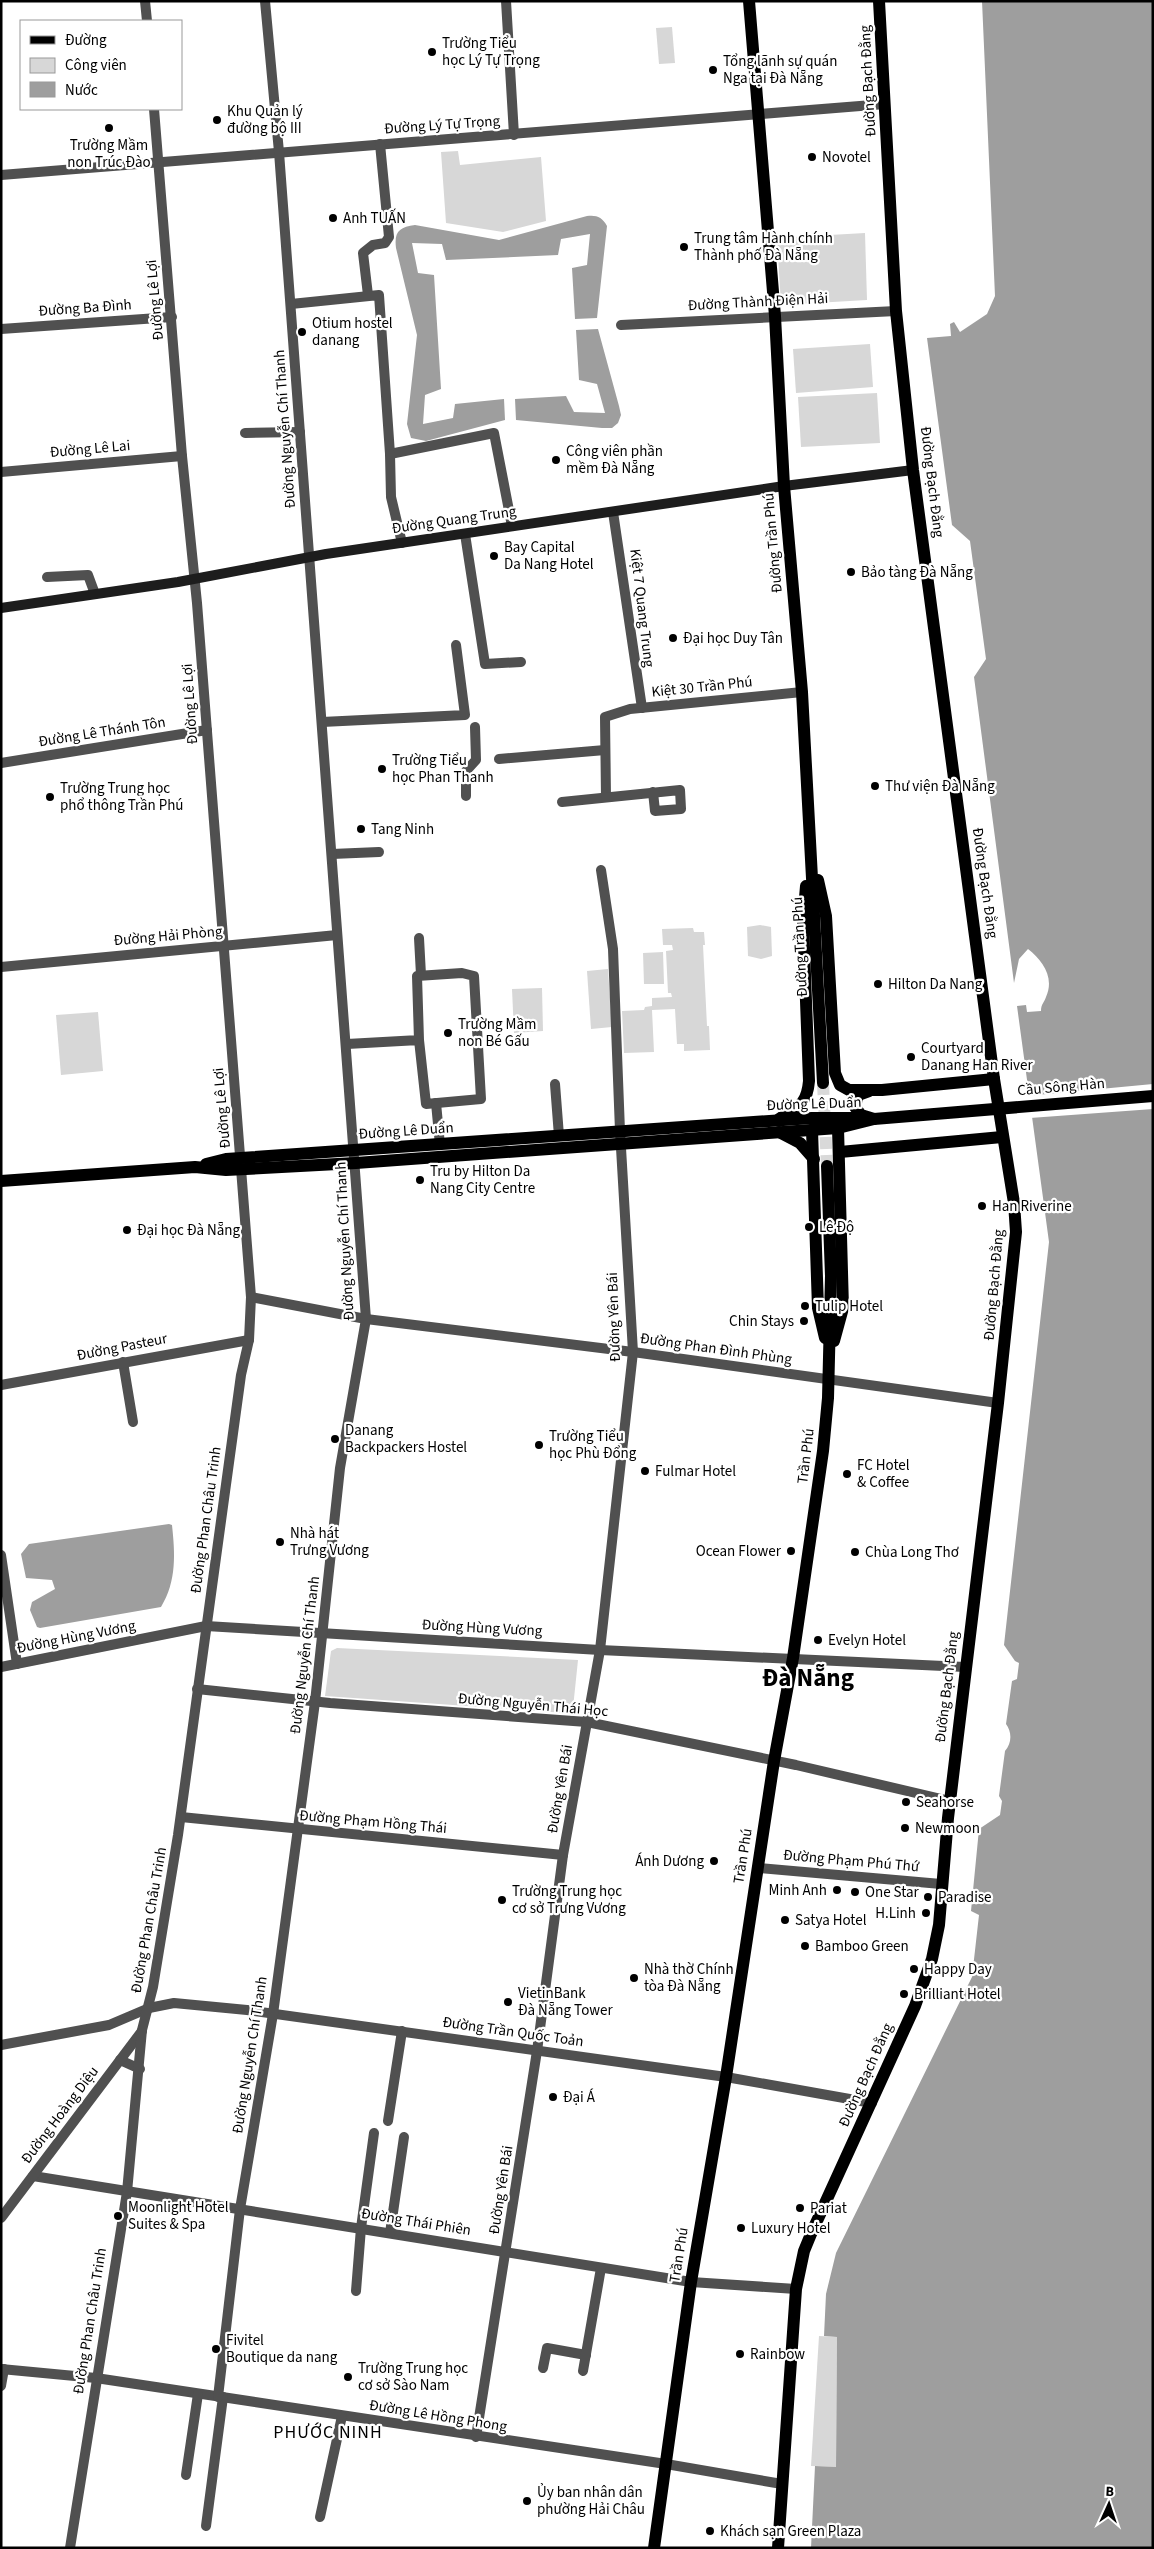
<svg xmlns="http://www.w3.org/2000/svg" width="1154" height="2549" font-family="'Source Sans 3',sans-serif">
<rect width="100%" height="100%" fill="#fff"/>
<g fill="#d7d7d7">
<polygon points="672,27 675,63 659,64 656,28"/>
<polygon points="458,151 460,165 541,157 546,221 503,232 446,223 441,152"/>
<polygon points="865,233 867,300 781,305 777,238"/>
<polygon points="870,344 873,387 796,393 793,349"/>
<polygon points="877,393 880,443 801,447 798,397"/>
<polygon points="760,925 771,927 772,956 761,959 748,956 747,927"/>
<polygon points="693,928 694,932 704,932 705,945 703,945 707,1026 709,1026 710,1050 684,1051 684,1044 677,1044 675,1009 652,1010 654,1052 624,1053 622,1011 644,1010 645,1007 652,1006 652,998 672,997 671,993 668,993 666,951 673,950 672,945 663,945 662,929"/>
<polygon points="663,952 664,984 644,984 643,953"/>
<polygon points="608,969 612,1027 591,1029 587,971"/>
<polygon points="542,988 543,1031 514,1033 512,989"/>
<polygon points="98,1012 103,1071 61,1075 56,1015"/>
<polygon points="337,1648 578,1660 573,1708 566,1713 325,1696 331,1651"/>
<polygon points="819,2336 837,2337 836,2467 811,2466"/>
</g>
<g fill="#9e9e9e">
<path d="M982 1H1153V2548H811L815 2466 836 2467 837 2337 824 2336 826 2294 836 2253 972 1977 979 1915 971 1911 979 1829 1000 1815 1002 1801 999 1796 1005 1751C1012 1743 1012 1732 1006 1724L1012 1681 1017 1679 1019 1663 1015 1661 1004 1645 1049 1242 1017 1006 1026 1005 1027 1012 1041 1011C1041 1004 1044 1003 1046 997 1055 977 1042 960 1028 949L1019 959 1014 983 974 677 986 659 970 541 952 525 927 338 951 336 950 324 954 322 960 332 987 314 995 296Z"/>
<path d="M587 216C597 215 602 217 607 226L597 318 575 319 572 268 587 265 590 234 561 239 558 255 446 260 442 244 412 243 418 273 434 275 441 389 425 395 423 424 453 418 455 404 504 399 505 420 426 441 411 438 407 424 417 335 396 248C394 232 399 227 415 225L499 240Z"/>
<polygon points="598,329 619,406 621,415 618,423 612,428 602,428 516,420 515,399 566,396 574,412 605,413 597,384 579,380 576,330"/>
<path d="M169 1524 172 1525C175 1553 177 1581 161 1607L40 1628 37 1627 30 1610 32 1602 55 1589 52 1580 26 1578 21 1554 29 1544Z"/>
</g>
<polygon fill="#fff" points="1153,1084 1153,1109 1030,1118 1026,1096"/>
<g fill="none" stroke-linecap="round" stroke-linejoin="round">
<polyline stroke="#d9d9d9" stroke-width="12" stroke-dasharray="12 6" stroke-linecap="butt" points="823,1083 827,1166"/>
<g stroke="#505050" stroke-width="10">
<polyline points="506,1 514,135"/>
<polyline points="1,175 885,104"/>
<polyline points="368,295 363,253 373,245 385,243 389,237 380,144"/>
<polyline points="291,304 379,295 390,454 494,433 512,526"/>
<polyline points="621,325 896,311"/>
<polyline points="1,329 172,317"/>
<polyline points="245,433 300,432"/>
<polyline points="390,454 391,497 402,543"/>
<polyline points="1,472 182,456"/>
<polyline points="613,512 642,708"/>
<polyline points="465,534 485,664 521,662"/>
<polyline points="47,577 88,575 95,594"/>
<polyline points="322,722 465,715 456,645"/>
<polyline points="499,759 605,750"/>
<polyline points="1,763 207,730"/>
<polyline points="466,796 466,771 476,760 475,727"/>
<polyline points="606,797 605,717 630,709 802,692"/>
<polyline points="562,802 680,790 681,809 655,811 653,792"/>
<polyline points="332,854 379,852"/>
<polyline points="419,938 421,975"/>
<polyline points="347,1044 419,1040 417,976 462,973 474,976 481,1099 426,1104 419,1040"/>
<polyline points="555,1084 559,1136"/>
<polyline points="436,1103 440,1145"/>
<polyline points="251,1297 366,1319 633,1352 998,1403"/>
<polyline points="123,1362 133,1422"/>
<polyline points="1,1385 249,1340"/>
<polyline points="1,1555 17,1664"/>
<polyline points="197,1689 330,1703 587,1722 796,1765 950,1801"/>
<polyline points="181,1817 563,1855"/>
<polyline points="758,1868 941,1884"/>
<polyline points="149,2008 174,2003 247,2010 726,2077 872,2103"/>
<polyline points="388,2121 402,2031"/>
<polyline points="33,2176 691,2282 796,2289"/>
<polyline points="390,2233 404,2137"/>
<polyline points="356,2291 361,2228 374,2133"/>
<polyline points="543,2368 547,2348 586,2355"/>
<polyline points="1,2369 96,2378 666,2464 782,2484"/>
<polyline points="583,2371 601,2268"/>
<polyline points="1,2386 4,2369"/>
<polyline points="476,2437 537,2051 563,1855 600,1650 633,1352 620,1131 613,949 601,870"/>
<polyline points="186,2475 198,2394"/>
<polyline points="320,2517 342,2416"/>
<polyline points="206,2526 223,2397"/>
</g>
<g stroke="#505050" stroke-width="10">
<polyline points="145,1 147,21"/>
<polyline points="1,967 337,935"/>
<polyline points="1,1667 206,1626 600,1650 965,1667"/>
<polyline points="1,2045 109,2025 149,2008"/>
<polyline points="120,2060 140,2069"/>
<polyline points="1,2218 142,2031"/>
<polyline points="218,2397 240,2209 273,2014 315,1702 340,1468 366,1319 279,152 265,1"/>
<polyline points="70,2548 127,2192 142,2030 153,1987 178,1835 241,1375 249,1340 251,1297 197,603 182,456 154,109"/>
</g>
<polyline stroke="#1d1d1d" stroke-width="10" points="1,608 178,582 326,554 784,486 913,470"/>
<g stroke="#000" stroke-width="12">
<polyline points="749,1 775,316 784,486 802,692 823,1083"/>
<polyline points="818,880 826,916 835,1073 840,1085 849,1090 882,1090 994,1079"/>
<polyline points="869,1091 858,1095 855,1107 861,1115 874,1119 1153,1096"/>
<path d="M779 1119C798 1107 807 1105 809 1081L803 921 806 886"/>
<polyline points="812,1130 818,1308 825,1338"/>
<polyline points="779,1132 800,1143 814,1159"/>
<polyline points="840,1152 1002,1137"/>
<polyline points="206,1164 226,1159 812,1118 862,1118"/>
<polyline points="1,1181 195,1167 226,1170 356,1163 838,1128 874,1119"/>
<polyline points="834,1341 843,1308 838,1128"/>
<polyline points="654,2548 691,2282 726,2077 774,1761 793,1658 823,1451 828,1398 831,1276 827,1166"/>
<polyline points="778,2548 796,2289 804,2251 811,2234 915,2006 932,1959 939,1925 948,1818 998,1403 1016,1232 1014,1203 994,1079 913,470 896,311 879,1"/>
</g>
</g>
<g fill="#000" stroke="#fff" stroke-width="2">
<circle cx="432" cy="52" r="5"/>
<circle cx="713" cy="70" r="5"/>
<circle cx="217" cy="120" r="5"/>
<circle cx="109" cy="128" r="5"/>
<circle cx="812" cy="157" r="5"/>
<circle cx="333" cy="218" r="5"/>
<circle cx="684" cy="247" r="5"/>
<circle cx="302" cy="332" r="5"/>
<circle cx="556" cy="460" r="5"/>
<circle cx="494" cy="556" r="5"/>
<circle cx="851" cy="572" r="5"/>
<circle cx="673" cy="638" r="5"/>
<circle cx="382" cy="769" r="5"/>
<circle cx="875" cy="786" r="5"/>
<circle cx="50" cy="797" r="5"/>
<circle cx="361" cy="829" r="5"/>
<circle cx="878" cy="984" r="5"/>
<circle cx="448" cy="1033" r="5"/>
<circle cx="911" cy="1057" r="5"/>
<circle cx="420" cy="1180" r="5"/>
<circle cx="982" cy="1206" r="5"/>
<circle cx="809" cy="1227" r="5"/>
<circle cx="127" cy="1230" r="5"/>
<circle cx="805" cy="1306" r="5"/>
<circle cx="804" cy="1321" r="5"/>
<circle cx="335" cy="1439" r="5"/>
<circle cx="539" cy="1445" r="5"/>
<circle cx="645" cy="1471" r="5"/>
<circle cx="847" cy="1474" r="5"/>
<circle cx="280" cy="1542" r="5"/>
<circle cx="791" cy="1551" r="5"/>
<circle cx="855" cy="1552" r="5"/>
<circle cx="818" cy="1640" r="5"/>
<circle cx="906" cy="1802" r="5"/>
<circle cx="905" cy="1828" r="5"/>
<circle cx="714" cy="1861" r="5"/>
<circle cx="837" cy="1890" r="5"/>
<circle cx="855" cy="1892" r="5"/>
<circle cx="928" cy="1897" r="5"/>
<circle cx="502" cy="1900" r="5"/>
<circle cx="926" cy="1913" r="5"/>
<circle cx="785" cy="1920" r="5"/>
<circle cx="805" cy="1946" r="5"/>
<circle cx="914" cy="1969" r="5"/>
<circle cx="634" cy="1978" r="5"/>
<circle cx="904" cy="1994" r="5"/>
<circle cx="508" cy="2002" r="5"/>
<circle cx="553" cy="2097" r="5"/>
<circle cx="800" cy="2208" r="5"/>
<circle cx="118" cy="2216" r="5"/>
<circle cx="741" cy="2228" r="5"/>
<circle cx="216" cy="2349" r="5"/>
<circle cx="740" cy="2354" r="5"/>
<circle cx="348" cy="2377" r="5"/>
<circle cx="527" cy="2501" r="5"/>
<circle cx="710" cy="2531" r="5"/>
</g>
<g text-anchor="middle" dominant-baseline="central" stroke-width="4.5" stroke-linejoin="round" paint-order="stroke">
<g font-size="15" fill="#000" stroke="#fff" text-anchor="start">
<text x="442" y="43">Trường Tiểu<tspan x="442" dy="17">học Lý Tự Trọng</tspan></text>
<text x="723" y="61">Tổng lãnh sự quán<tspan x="723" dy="17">Nga tại Đà Nẵng</tspan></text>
<text x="227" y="111">Khu Quản lý<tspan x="227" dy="17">đường bộ III</tspan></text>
<text x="109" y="145" text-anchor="middle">Trường Mầm<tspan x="109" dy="17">non Trúc Đào</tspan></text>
<text x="822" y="157">Novotel</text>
<text x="343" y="218">Anh TUẤN</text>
<text x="694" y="238">Trung tâm Hành chính<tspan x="694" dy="17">Thành phố Đà Nẵng</tspan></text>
<text x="312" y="323">Otium hostel<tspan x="312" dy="17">danang</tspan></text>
<text x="566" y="451">Công viên phần<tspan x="566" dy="17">mềm Đà Nẵng</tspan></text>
<text x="504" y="547">Bay Capital<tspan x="504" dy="17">Da Nang Hotel</tspan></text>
<text x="861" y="572">Bảo tàng Đà Nẵng</text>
<text x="683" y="638">Đại học Duy Tân</text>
<text x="392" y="760">Trường Tiểu<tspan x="392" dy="17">học Phan Thanh</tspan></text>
<text x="885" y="786">Thư viện Đà Nẵng</text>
<text x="60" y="788">Trường Trung học<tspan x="60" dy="17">phổ thông Trần Phú</tspan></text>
<text x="371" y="829">Tang Ninh</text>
<text x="888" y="984">Hilton Da Nang</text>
<text x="458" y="1024">Trường Mầm<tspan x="458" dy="17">non Bé Gấu</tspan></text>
<text x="921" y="1048">Courtyard<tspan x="921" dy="17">Danang Han River</tspan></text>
<text x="430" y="1171">Tru by Hilton Da<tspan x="430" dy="17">Nang City Centre</tspan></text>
<text x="992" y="1206">Han Riverine</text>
<text x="819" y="1227">Lê Độ</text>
<text x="137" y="1230">Đại học Đà Nẵng</text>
<text x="815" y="1306">Tulip Hotel</text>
<text x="794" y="1321" text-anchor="end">Chin Stays</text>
<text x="345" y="1430">Danang<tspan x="345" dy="17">Backpackers Hostel</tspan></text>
<text x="549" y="1436">Trường Tiểu<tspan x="549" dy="17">học Phù Đổng</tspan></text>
<text x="857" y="1465">FC Hotel<tspan x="857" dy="17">&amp; Coffee</tspan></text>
<text x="655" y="1471">Fulmar Hotel</text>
<text x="290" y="1533">Nhà hát<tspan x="290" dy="17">Trưng Vương</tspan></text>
<text x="781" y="1551" text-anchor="end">Ocean Flower</text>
<text x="865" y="1552">Chùa Long Thơ</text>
<text x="828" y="1640">Evelyn Hotel</text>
<text x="916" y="1802">Seahorse</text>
<text x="915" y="1828">Newmoon</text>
<text x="704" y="1861" text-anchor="end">Ánh Dương</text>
<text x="827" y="1890" text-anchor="end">Minh Anh</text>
<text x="512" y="1891">Trường Trung học<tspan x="512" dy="17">cơ sở Trưng Vương</tspan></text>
<text x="865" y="1892">One Star</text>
<text x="938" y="1897">Paradise</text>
<text x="916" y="1913" text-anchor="end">H.Linh</text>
<text x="795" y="1920">Satya Hotel</text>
<text x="815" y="1946">Bamboo Green</text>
<text x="644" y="1969">Nhà thờ Chính<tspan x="644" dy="17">tòa Đà Nẵng</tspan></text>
<text x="924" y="1969">Happy Day</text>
<text x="518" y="1993">VietinBank<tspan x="518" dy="17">Đà Nẵng Tower</tspan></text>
<text x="914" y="1994">Brilliant Hotel</text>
<text x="563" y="2097">Đại Á</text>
<text x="128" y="2207">Moonlight Hotel<tspan x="128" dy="17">Suites &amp; Spa</tspan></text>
<text x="810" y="2208">Pariat</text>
<text x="751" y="2228">Luxury Hotel</text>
<text x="226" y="2340">Fivitel<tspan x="226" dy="17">Boutique da nang</tspan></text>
<text x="750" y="2354">Rainbow</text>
<text x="358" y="2368">Trường Trung học<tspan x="358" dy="17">cơ sở Sào Nam</tspan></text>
<text x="537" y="2492">Ủy ban nhân dân<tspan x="537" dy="17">phường Hải Châu</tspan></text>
<text x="720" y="2531">Khách sạn Green Plaza</text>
</g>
<g font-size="15" fill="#000" stroke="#fff">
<text transform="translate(868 81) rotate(-93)">Đường Bạch Đằng</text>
<text transform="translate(442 125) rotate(-4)">Đường Lý Tự Trọng</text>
<text transform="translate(155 300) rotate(-95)">Đường Lê Lợi</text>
<text transform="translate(758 302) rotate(-3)">Đường Thành Điện Hải</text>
<text transform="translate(85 308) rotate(-4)">Đường Ba Đình</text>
<text transform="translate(285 429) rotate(-94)">Đường Nguyễn Chí Thanh</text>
<text transform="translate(90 449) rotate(-5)">Đường Lê Lai</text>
<text transform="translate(932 482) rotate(83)">Đường Bạch Đằng</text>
<text transform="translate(454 520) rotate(-8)">Đường Quang Trung</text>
<text transform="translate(773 543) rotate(-95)">Đường Trần Phú</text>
<text transform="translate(642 608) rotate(83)">Kiệt 7 Quang Trung</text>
<text transform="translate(702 687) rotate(-6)">Kiệt 30 Trần Phú</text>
<text transform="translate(190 704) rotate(-94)">Đường Lê Lợi</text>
<text transform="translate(102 732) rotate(-9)">Đường Lê Thánh Tôn</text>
<text transform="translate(985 883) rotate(82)">Đường Bạch Đằng</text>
<text transform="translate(168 936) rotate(-5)">Đường Hải Phòng</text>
<text transform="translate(800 947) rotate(-93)">Đường Trần Phú</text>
<text transform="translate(1061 1087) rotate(-5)">Cầu Sông Hàn</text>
<text transform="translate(814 1104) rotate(-2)">Đường Lê Duẩn</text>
<text transform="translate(222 1108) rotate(-95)">Đường Lê Lợi</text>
<text transform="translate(406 1131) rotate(-4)">Đường Lê Duẩn</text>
<text transform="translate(345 1241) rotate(-93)">Đường Nguyễn Chí Thanh</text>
<text transform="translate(994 1285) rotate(-85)">Đường Bạch Đằng</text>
<text transform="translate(614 1317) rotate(-92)">Đường Yên Bái</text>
<text transform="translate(122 1347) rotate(-11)">Đường Pasteur</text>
<text transform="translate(716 1349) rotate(8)">Đường Phan Đình Phùng</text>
<text transform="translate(806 1456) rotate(-83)">Trần Phú</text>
<text transform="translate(206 1520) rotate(-82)">Đường Phan Châu Trinh</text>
<text transform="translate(482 1628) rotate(3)">Đường Hùng Vương</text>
<text transform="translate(76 1637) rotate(-11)">Đường Hùng Vương</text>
<text transform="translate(305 1655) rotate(-83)">Đường Nguyễn Chí Thanh</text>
<text transform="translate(947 1687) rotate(-83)">Đường Bạch Đằng</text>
<text transform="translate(533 1705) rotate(5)">Đường Nguyễn Thái Học</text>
<text transform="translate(560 1789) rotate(-80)">Đường Yên Bái</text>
<text transform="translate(373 1822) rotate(5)">Đường Phạm Hồng Thái</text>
<text transform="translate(743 1856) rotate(-81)">Trần Phú</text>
<text transform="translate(851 1861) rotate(5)">Đường Phạm Phú Thứ</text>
<text transform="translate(149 1920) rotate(-80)">Đường Phan Châu Trinh</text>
<text transform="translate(513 2032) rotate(8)">Đường Trần Quốc Toản</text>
<text transform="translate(250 2055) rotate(-81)">Đường Nguyễn Chí Thanh</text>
<text transform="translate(866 2075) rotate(-66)">Đường Bạch Đằng</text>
<text transform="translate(60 2115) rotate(-53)">Đường Hoàng Diệu</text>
<text transform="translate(501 2190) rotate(-81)">Đường Yên Bái</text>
<text transform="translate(416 2222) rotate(9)">Đường Thái Phiên</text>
<text transform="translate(679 2255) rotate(-81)">Trần Phú</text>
<text transform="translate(90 2321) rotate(-81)">Đường Phan Châu Trinh</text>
<text transform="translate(438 2416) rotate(9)">Đường Lê Hồng Phong</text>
</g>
<g font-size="18" letter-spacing="1" fill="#000" stroke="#fff">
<text x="328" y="2432">PHƯỚC NINH</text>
</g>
<g font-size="25" font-weight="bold" fill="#000" stroke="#fff">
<text x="808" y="1678">Đà Nẵng</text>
</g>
</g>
<rect width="1154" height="2549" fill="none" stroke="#000000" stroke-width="5"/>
<rect x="20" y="20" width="162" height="90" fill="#ffffff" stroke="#999999"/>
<rect x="30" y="36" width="25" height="8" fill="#000000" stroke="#999999"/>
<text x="65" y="45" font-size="15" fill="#000000">Đường</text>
<rect x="30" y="58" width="25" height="15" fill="#d7d7d7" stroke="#999999"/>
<text x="65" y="70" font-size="15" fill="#000000">Công viên</text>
<rect x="30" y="82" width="25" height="15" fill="#9e9e9e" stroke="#999999"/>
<text x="65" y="95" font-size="15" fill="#000000">Nước</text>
<g transform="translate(1109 2504) rotate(3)" stroke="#ffffff" stroke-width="4" paint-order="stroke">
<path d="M0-4L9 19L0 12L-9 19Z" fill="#000000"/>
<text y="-8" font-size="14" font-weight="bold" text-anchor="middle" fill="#000000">B</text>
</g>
</svg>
